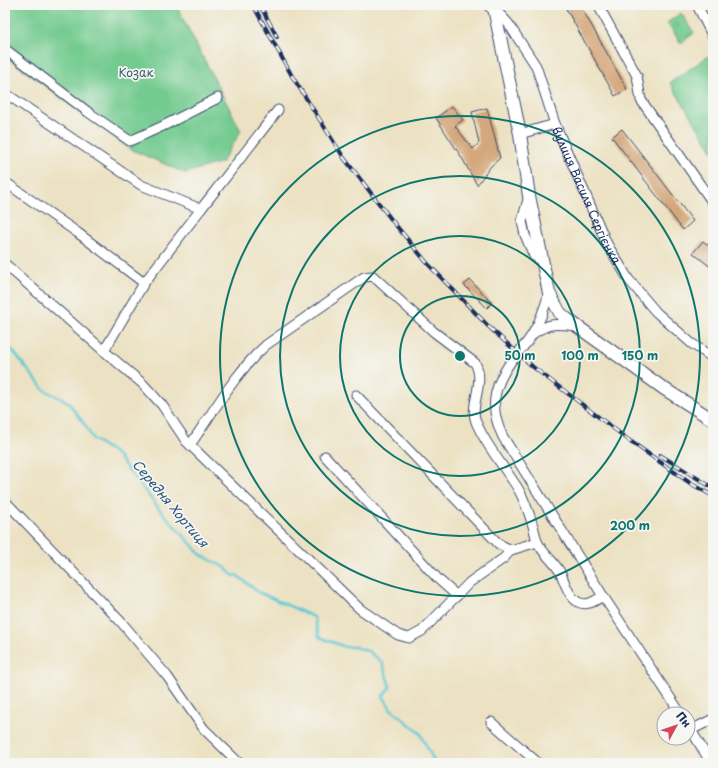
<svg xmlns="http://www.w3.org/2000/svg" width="718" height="768" font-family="'Playpen Sans',sans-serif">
<defs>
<pattern id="park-tufts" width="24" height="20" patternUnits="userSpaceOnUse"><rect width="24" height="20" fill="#73cb90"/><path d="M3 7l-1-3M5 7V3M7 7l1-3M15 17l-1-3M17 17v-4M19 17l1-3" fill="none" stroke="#5ea579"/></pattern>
</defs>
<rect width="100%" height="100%" fill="#f6f6f2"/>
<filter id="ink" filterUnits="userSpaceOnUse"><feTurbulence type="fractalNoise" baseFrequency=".025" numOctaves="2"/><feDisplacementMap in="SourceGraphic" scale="8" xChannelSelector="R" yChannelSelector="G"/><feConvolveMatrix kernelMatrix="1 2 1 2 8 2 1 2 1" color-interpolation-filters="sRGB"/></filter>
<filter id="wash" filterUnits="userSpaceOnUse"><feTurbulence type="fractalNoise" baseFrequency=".012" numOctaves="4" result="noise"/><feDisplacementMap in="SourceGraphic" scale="16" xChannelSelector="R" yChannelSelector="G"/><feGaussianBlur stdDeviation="0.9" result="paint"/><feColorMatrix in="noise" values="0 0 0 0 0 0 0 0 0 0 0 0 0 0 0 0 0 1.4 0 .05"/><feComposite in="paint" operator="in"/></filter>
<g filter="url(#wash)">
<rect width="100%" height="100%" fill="#ece2c3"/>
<polygon fill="url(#park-tufts)" stroke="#477d77" points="681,13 694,33 681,43 667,23"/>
<g fill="#73cb90" stroke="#477d77">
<polygon points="5,5 176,5 241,131 222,162 185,173 130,149 5,56"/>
<polygon points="711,54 713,57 713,152 670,83"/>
</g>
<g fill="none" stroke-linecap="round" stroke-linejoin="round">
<polyline stroke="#5cc7d6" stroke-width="2.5" points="5,341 44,390 68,402 85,425 93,439 116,454 160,510 201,555 226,568 232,575 238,576 258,592 314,617 319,637 345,647 355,647 368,651 382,662 390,687 383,696 391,709 420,733 435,763"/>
</g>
<g id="blocks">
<g fill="#d4a77c">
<polygon points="564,5 580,5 627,89 615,96"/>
<polygon points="452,106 463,120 455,126 473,149 479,143 472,112 487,108 500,158 491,166 477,185 462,158 436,118"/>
<polygon points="622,129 693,221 683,230 612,137"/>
<polygon points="703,241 713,249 713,269 693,253"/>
<polygon points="470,280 492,303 487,308 464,285"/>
</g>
</g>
</g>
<g filter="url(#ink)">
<use href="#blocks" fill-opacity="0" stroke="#3a4a6d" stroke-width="1"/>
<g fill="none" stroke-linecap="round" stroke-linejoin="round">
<defs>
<g id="minor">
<polyline points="598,5 637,76 641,100 713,203"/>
<polyline points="697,5 713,37"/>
<path id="s1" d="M494 8 508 23 536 66 555 124 607 244 629 280 656 312 691 343 713 358"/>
<polyline points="5,49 88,112 130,141 163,126 218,98"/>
<polyline points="5,93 141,185 201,209 144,283 104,351 143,384 162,405 186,441 360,609 398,635 409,638 422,631 470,582 504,558 511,550 537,542"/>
<polyline points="520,134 555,124"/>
<polyline points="5,182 78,233 144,283"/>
<polyline points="529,196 522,221 525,235 534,256 542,261"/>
<polyline points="201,209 278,110"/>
<polyline points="5,264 104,351"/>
<path d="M549 293C545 307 541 320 533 333 529 341 522 348 516 355 495 381 487 405 503 437L603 596 681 714"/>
<path d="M534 333C550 322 558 324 576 326"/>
<polyline points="356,395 492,537 499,544 511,550"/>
<path d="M190 445C214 411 235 373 266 345L364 277 373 276 434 332 475 363C486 382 469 405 476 422 486 446 503 465 517 487 524 498 529 513 533 526 535 531 535 538 538 543 543 554 554 561 560 572 565 582 568 596 578 602 587 607 596 600 603 596"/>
<polyline points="325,456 438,579 457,596"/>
<polyline points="5,501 122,623 167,676 204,729 239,763"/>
<polyline points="491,722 538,763"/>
<polyline points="688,725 711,763"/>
<polyline points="691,730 713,719"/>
</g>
<polyline id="major" points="489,5 494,8 520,134 529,196 549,293 560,313 567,319 663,388 713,420"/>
</defs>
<use href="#minor" stroke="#3a4a6d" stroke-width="11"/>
<use href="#major" stroke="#3a4a6d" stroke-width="14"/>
<use href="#minor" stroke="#fff" stroke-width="9"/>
<use href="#major" stroke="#fff" stroke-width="12"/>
<defs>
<g id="rail">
<polyline points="253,5 292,76 344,158 394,223 428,264 489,327 533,367 630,441 690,483 713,496"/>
<polyline points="260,5 277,37"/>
<polyline points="660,455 713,488"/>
</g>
</defs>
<use href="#rail" stroke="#1b2f5e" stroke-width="4"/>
<use href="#rail" stroke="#f6f6f2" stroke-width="2.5" stroke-dasharray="8" stroke-linecap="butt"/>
</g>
</g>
<g fill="none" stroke="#0f766e" stroke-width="2">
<circle cx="460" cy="356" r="60"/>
<circle cx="460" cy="356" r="120"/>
<circle cx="460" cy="356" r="180"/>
<circle cx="460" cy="356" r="240"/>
</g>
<g text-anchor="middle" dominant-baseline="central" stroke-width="3.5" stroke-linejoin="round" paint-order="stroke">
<g font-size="12" fill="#355e6d" stroke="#f6f6f2">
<text x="136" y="72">Козак</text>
</g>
<g font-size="12" fill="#1b2f5e" stroke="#f6f6f2">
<text stroke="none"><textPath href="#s1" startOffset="211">вулиця Василя Сергієнка</textPath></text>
</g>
<g font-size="13" font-style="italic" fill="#2b557c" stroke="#f6f6f2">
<text transform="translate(171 503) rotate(50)">Середня Хортиця</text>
</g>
</g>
<circle cx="460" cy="356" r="6" fill="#0f766e" stroke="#f6f6f2" stroke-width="2"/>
<g font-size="12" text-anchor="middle" font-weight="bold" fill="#0f766e" stroke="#f6f6f2" stroke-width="3.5" stroke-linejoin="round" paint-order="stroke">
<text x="520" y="360">50 m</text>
<text x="580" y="360">100 m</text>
<text x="640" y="360">150 m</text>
<text x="630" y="530">200 m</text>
</g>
<rect width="718" height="768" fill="none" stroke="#f6f6f2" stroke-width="20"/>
<g transform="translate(676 726) rotate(50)"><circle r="19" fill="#f6f6f2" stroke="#9ea6b7"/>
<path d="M0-3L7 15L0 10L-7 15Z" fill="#d1495b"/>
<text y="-6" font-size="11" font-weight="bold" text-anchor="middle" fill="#1b2f5e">Пн</text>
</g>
</svg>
